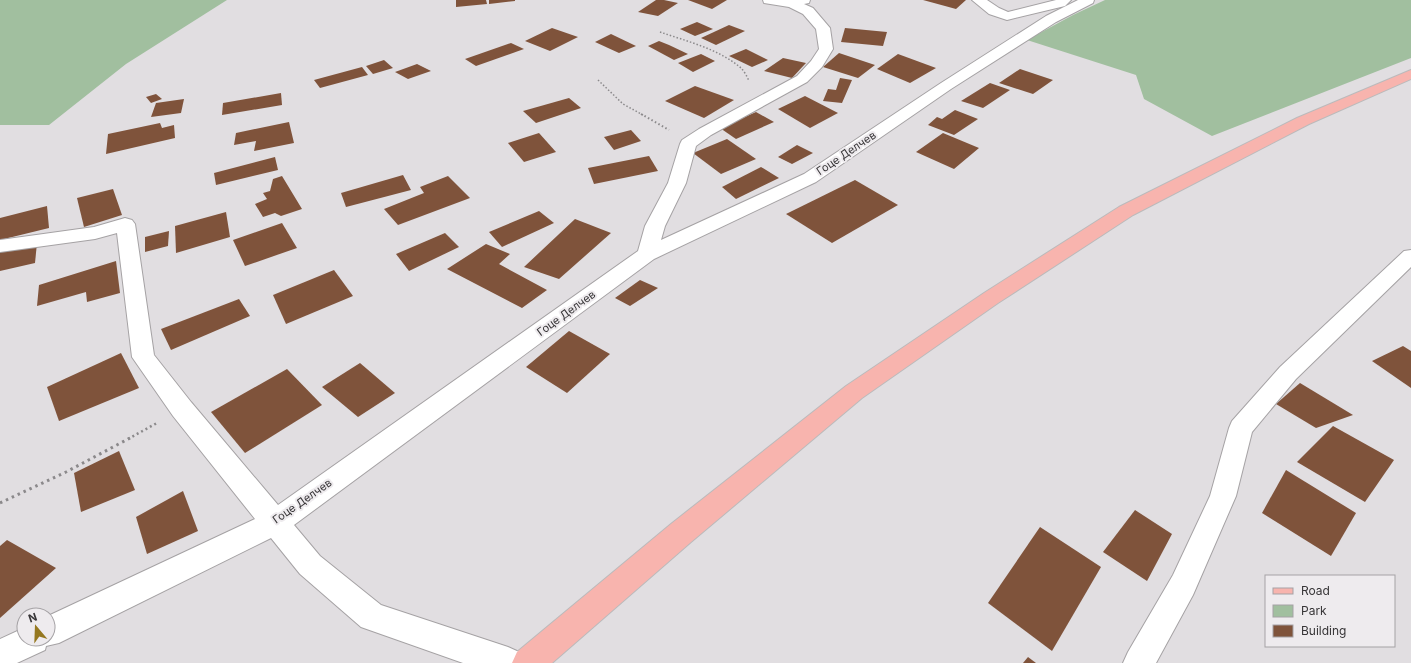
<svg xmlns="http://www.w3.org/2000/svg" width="1411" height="663" font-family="Inter,sans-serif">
<rect width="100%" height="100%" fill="#e1dee1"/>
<g fill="#a1bf9f">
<polygon points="0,0 227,0 126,64 49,125 0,125"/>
<polygon points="1105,0 1411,0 1411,58 1212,136 1144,99 1136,75 1027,40 1073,15"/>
</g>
<g fill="#7f533b">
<polygon points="456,0 486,0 487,4 456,7"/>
<polygon points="489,0 515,0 515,1 489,4"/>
<polygon points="656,0 664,0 678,3 658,16 638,12"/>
<polygon points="688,0 727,0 712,9"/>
<polygon points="923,0 966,0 956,9"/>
<polygon points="697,22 713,29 695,36 680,29"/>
<polygon points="729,25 745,31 716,45 701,38"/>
<polygon points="552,28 578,37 550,51 525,41"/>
<polygon points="845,28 887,32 883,46 841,42"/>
<polygon points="611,34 636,46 619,53 595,42"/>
<polygon points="659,41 669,45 688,54 674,60 648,46"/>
<polygon points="511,43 524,49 476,66 465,59"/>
<polygon points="746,49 768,60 752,67 729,56"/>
<polygon points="839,53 875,65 858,78 823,67"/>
<polygon points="701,54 715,61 693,72 678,63"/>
<polygon points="898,54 936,68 910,83 877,69"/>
<polygon points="783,58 806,63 792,78 764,71"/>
<polygon points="384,60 393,68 373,74 366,66"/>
<polygon points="417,64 431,71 408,79 395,72"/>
<polygon points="362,67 368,75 320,88 314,80"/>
<polygon points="1020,69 1053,80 1033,94 999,83"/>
<polygon points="840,78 852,80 842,103 823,101 828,89 836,90"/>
<polygon points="990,83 1010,90 983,108 961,101"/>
<polygon points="695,86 734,100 704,118 665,101"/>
<polygon points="281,93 282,105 222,115 223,103"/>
<polygon points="156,94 162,99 151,103 146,97"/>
<polygon points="805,96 838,113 810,128 778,109"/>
<polygon points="569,98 581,108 536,123 523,111"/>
<polygon points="184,99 181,113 151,117 156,103"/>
<polygon points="955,110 978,119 954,135 928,125 937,117 942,119"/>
<polygon points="756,112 774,122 736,139 720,128"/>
<polygon points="289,122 294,143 254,151 256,141 234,145 236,133"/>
<polygon points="160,123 162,128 174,125 175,138 106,154 108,134"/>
<polygon points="631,130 641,141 614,150 604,137"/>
<polygon points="539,133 556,152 524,162 508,143"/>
<polygon points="943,133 979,148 954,169 916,152"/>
<polygon points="727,139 756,159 721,174 693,153"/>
<polygon points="797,145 813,153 792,164 778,157"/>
<polygon points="649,156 658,171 594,184 588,168"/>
<polygon points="275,157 278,170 216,185 214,173"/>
<polygon points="761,167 779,178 736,199 722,187"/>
<polygon points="403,175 411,190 346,207 341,193"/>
<polygon points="282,176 302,209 281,216 275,213 263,217 255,204 267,199 263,193 270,191 273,179"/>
<polygon points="448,176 470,198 398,225 384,209 424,193 420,187"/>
<polygon points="855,180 898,205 832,243 786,214"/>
<polygon points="113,189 122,215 84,227 77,198"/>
<polygon points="47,206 49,228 0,240 0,218"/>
<polygon points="539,211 554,223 502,247 489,232"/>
<polygon points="226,212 230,237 176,253 175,226"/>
<polygon points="575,219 611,233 559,279 524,267"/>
<polygon points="282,223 297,248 245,266 233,240"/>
<polygon points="169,231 168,246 145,252 145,237"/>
<polygon points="445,233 459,247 409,271 396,254"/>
<polygon points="37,243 35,263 0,271 0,252"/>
<polygon points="486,244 510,254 499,264 547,290 522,308 447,269"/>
<polygon points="116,261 120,293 87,302 86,292 37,306 39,285"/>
<polygon points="334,270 353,296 286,324 273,295"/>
<polygon points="640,280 658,288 630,306 615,298"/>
<polygon points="239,299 250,316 171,350 161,329"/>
<polygon points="569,331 610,354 567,393 526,367"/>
<polygon points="1403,346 1411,351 1411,388 1372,361"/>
<polygon points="121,353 139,388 59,421 47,387"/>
<polygon points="360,363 395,393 358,417 322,387"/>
<polygon points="287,369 322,405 245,453 211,412"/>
<polygon points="1300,383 1353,415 1316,428 1276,404"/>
<polygon points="1333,426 1394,460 1365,502 1297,462"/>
<polygon points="119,451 135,490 81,512 74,473"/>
<polygon points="1286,470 1356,513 1331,556 1262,513"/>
<polygon points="183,491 198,531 147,554 136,517"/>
<polygon points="1135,510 1172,534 1147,581 1103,552"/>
<polygon points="1040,527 1101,567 1052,651 988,603"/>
<polygon points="7,540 56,568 0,618 0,546"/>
<polygon points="1028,657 1036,663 1023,663"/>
</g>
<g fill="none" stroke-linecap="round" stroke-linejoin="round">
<defs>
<g id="street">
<polygon points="763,0 810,0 809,3 804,4 813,8 830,28 833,49 822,67 807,82 711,135 696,146 686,183 665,226 661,240 804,174 941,83 1046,16 1078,0 1094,0 1093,3 1056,22 951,89 816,182 654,259 294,525 320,556 381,605 508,647 519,652 524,663 463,663 361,627 300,574 271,538 59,643 46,646 45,650 17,663 0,663 0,639 24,628 24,639 48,639 48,616 255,519 173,416 132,357 117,233 95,239 0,252 0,240 94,227 125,218 132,220 135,224 154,355 191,402 278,505 638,251 645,226 668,183 680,144 682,140 699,129 797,76 811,61 819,49 816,29 803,14 789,7 764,3"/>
<polygon points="972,0 987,0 999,8 1008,12 1056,0 1071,0 1065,6 1007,20 989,14"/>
<polygon points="1411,250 1411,267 1296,379 1252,432 1236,496 1193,595 1156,663 1123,663 1128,652 1173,575 1210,496 1229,428 1232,421 1280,367 1404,251"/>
</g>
<polygon id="primary" points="1411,70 1411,79 1309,124 1133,215 998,303 862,398 691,542 552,663 512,663 517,652 671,524 846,386 984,293 1119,207 1297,118"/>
</defs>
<use href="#street" stroke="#a5a2a4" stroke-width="2"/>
<use href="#primary" stroke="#bbbabb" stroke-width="2"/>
<g stroke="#8b898b" stroke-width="1.5" stroke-dasharray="1.5 2" stroke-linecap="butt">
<path d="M660 32C686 41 719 49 741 68 744 71 747 76 749 81"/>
<polyline points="598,80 623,104 643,115"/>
</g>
<polyline stroke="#8b898b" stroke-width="2" stroke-dasharray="1.5 2.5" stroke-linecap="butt" points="641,114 669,130"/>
<polyline stroke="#8b898b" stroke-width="2.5" stroke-dasharray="2 3" stroke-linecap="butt" points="128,439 157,423"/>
<polyline stroke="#8b898b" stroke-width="3" stroke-dasharray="2.5 4" stroke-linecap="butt" points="0,503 66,472 130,438"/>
<use href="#street" fill="#fff" fill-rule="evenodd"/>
<use href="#primary" fill="#f8b4ae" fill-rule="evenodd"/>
</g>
<g text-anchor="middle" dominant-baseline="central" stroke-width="4" stroke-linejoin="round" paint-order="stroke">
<g font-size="11" fill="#373537" stroke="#eeebee">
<text transform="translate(846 153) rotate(-34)">Гоце Делчев</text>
<text transform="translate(566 313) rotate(-36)">Гоце Делчев</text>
<text transform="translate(302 501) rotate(-35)">Гоце Делчев</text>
</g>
</g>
<rect x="1265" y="575" width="130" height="72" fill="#eeebee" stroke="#a5a2a5"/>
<rect x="1273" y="588" width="20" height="6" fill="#f8b4ae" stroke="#a5a2a5"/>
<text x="1301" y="595" font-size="12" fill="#373537">Road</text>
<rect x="1273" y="605" width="20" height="12" fill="#a1bf9f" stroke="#a5a2a5"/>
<text x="1301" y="615" font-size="12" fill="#373537">Park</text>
<rect x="1273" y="625" width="20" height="12" fill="#7f533b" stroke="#a5a2a5"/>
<text x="1301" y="635" font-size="12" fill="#373537">Building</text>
<g transform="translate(36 627) rotate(341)"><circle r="19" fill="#eeebee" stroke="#a5a2a5"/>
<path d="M0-3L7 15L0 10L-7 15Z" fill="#957820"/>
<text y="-6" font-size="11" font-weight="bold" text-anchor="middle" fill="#373537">N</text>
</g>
</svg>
